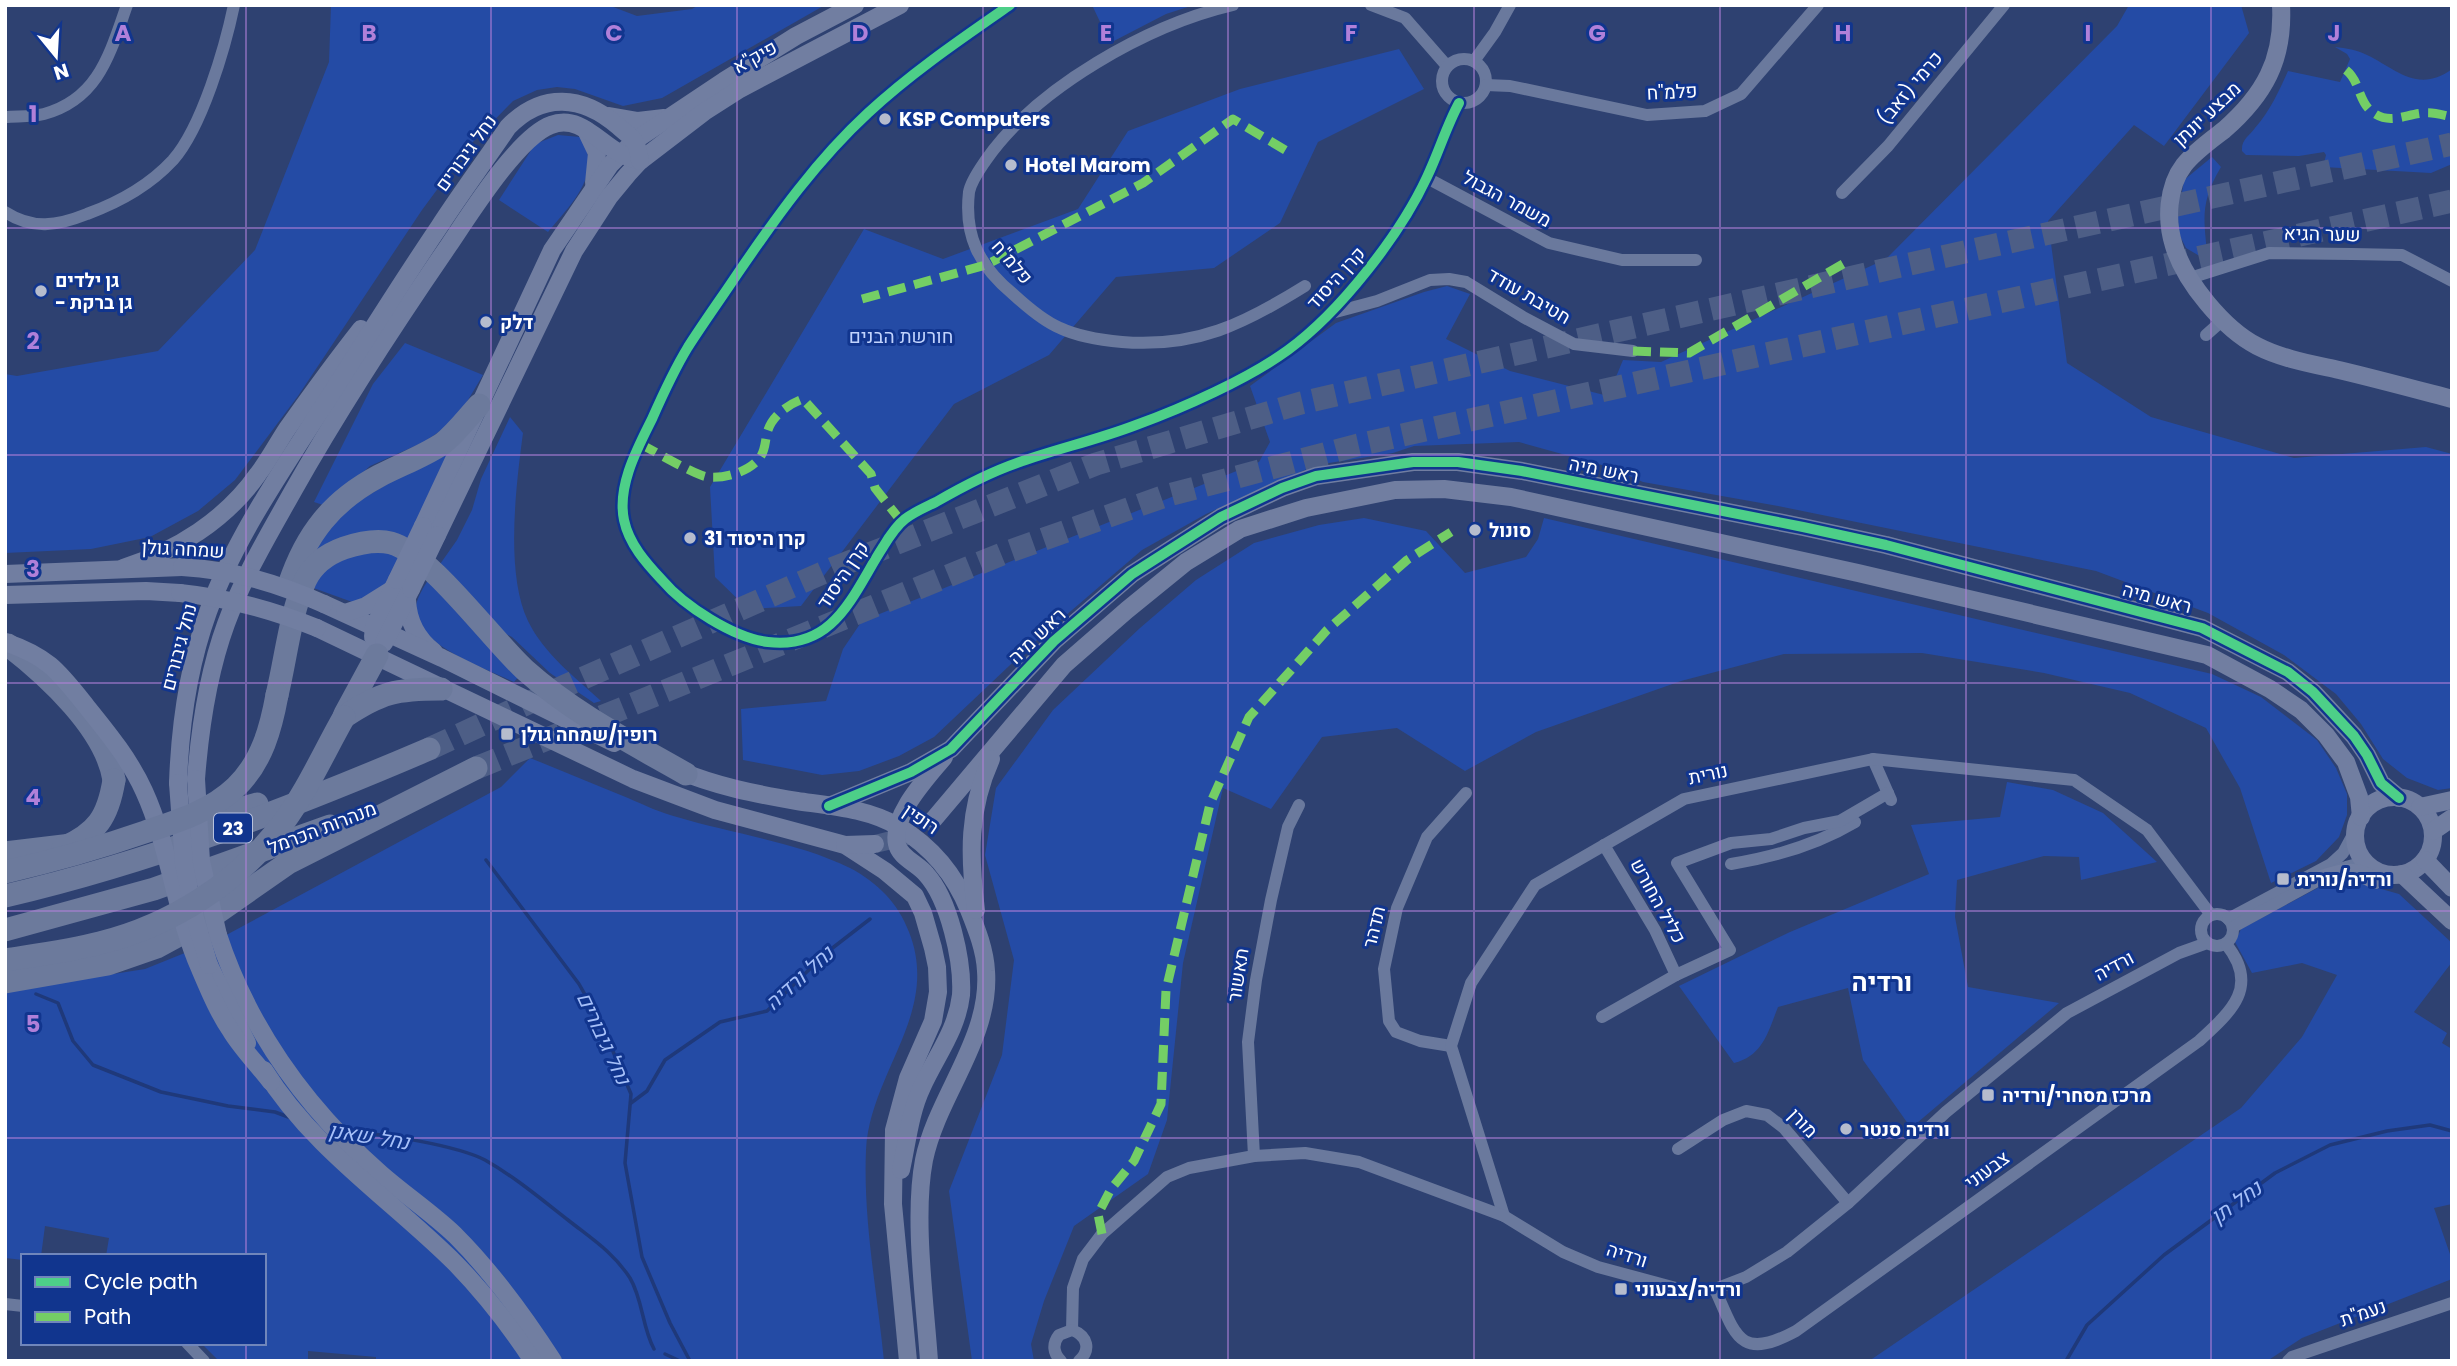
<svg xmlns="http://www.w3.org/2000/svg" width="2457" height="1366" font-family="Poppins,Heebo,sans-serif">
<rect width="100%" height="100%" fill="#2e4171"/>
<g fill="#244ba5">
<polygon points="331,5 608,5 637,16 692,9 699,5 825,5 662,98 623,106 575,89 557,87 537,90 513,101 470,145 422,210 298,396 235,480 198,511 150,537 91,549 5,553 5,374 17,376 158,351 255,250 329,62"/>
<polygon points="1092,5 1194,5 1166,14 1110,43"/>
<polygon points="2129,5 2241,5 2249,33 2164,146 2134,125 2048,221 2067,363 2151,417 2294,458 2426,447 2452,454 2452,788 2438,790 2407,778 2383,759 2361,724 2336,694 2284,655 2208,613 2096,571 1778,506 1643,482 1609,467 1519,442 1414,446 1393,453 1316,465 1206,514 1142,550 1029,647 934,737 899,756 859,771 822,775 743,760 741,709 826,701 843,649 862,621 1259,462 1270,442 1250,386 1336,323 1424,292 1447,286 1470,294 1446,339 1510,371 1608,396 1623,360 1661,362 1886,259 2117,26"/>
<path d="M2335 47C2346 48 2357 50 2367 55 2396 69 2418 94 2452 69V164L2431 173 2323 167 2326 155 2324 152 2299 156 2246 155 2242 151C2241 140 2249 136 2255 128 2270 111 2279 91 2288 71L2340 82 2350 59 2347 54Z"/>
<polygon points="1399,49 1424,89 1318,142 1280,223 1214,268 1116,277 1049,355 954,404 801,606 748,609 715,577 710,487 864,229 943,259 1078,209 1128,131 1240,89"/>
<path d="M558 135 580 137C605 173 570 205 548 232L499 200 535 144Z"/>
<path d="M2212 157 2221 167C2199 204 2204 220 2208 261L2186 248 2179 234 2178 217 2184 180Z"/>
<polygon points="405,343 483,375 465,405 446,427 424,442 370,466 326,506 314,502 373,384"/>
<path d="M510 417 523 433C516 486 505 573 528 621 544 654 575 677 601 701L594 703 550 673 512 637 498 630 438 567 457 540 472 510 481 479Z"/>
<polygon points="453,445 408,538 310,562 316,537 347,508"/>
<polygon points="1364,518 1426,531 1465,573 1526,557 1538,539 1544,518 2212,674 2261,697 2317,740 2336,768 2347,794 2347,815 2339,837 2316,861 2271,883 2240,788 2206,728 2130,693 2044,673 1922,653 1784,654 1681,681 1536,732 1465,771 1397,728 1322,737 1271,809 1223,788 1183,963 1167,1120 1148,1174 1074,1226 1044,1301 1031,1344 1034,1361 972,1361 949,1191 1002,1055 1014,960 985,855 996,788 1053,710 1140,628 1196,580 1254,543 1319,525"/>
<polygon points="347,552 402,553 385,588 355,603 308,586"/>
<path d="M428 580 520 675 514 682C488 669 407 642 416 605 418 596 424 587 428 580Z"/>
<path d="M530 758C563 771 595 785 628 798 644 805 661 813 677 817 733 834 798 842 850 868 878 883 898 903 909 932 941 1013 870 1072 866 1150 863 1220 877 1291 884 1361H376V1357L308 1351V1361H219L201 1343H264V1256H106L109 1238 45 1226 41 1256H23V1260L5 1258V991L145 969 217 940 501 787Z"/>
<path d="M2007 782 2053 790 2103 813 2157 862 2081 880 2079 857 2044 856 1957 880 1955 917 1968 987 2059 1003 1911 1128 1863 1060 1848 988 1778 1007C1768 1032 1763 1056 1734 1063L1679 986 1790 932 1929 874 1911 825 2000 817Z"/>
<polygon points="2356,878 2378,888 2399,894 2452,943 2452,962 2414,1012 2447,1033 2442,1043 2452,1049 2452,1204 2434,1208 2452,1260 2452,1279 2302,1338 2267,1361 1869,1361 2241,1108 2302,1037 2337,975 2302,963 2252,973 2235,942 2241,929 2325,884"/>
</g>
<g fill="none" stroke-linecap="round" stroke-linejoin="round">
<g stroke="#1f397a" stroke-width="3.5">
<polyline points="486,860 579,984 601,1023 631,1094 625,1163 642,1257 670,1323 690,1361"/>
<polyline points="36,994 58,1003 73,1041 93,1065 161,1092 228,1106 275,1112 291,1118"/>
<polyline points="631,1103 647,1091 665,1060 720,1022 767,1011 826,953 870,919"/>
<path d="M348 1133C379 1132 458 1146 485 1160 515 1177 541 1199 568 1220 592 1239 613 1252 630 1278 643 1300 642 1327 654 1349"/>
<polyline points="665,1354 680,1361"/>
<polyline points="2066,1361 2087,1325 2164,1255 2275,1173 2330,1145 2387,1131 2430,1125 2452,1131"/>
</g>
<polyline stroke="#4d5e86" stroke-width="18" stroke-dasharray="18 9" stroke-linecap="butt" points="875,844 916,834 934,819"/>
<g stroke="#4d5e86" stroke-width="23" stroke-dasharray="23 11" stroke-linecap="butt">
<polyline points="429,749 565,686 834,568 1096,464 1301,403 1901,266 2452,144"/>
<polyline points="476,768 1002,554 1165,496 1358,445 2452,201"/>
</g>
<g stroke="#6a799d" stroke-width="12">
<path d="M1010 5C961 39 911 73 868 113 817 160 777 216 738 273 722 297 704 322 688 347 674 370 663 394 652 419 637 449 617 486 624 520 629 544 646 563 662 580 684 606 734 638 768 642 836 650 853 593 883 547 889 537 896 526 905 519 914 512 926 507 936 502 962 487 988 473 1017 463 1056 449 1097 440 1136 425 1183 408 1248 379 1288 350 1340 312 1400 235 1427 177 1439 152 1446 127 1459 103"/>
<path d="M1233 5C1148 25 1037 87 986 160 980 169 971 181 969 192 964 236 979 266 1013 294 1026 306 1043 321 1060 328 1079 337 1100 340 1122 342 1196 348 1244 324 1305 286"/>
<polyline points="1371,5 1405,18 1447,66"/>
<circle cx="1464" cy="81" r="22"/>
<polyline points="1474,61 1495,32 1510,5"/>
<polyline points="1486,85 1510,86 1647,115 1705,111 1741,94 1818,5"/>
<path d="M5 117C18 116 32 117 44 114 99 99 110 53 127 5"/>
<polyline points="1427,178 1549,243 1622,260 1696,260"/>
<polyline points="1842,193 1888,146 2004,5"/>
<path d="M5 212C33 230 57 226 87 214 120 202 149 186 173 160 202 127 225 48 234 5"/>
<polyline points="2190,278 2269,253 2352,254 2402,255 2452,281"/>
<polyline points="1328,314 1377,301 1430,280 1449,279 1466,282 1523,317 1574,344 1633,351"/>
<polyline points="2206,335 2224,319"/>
<polyline points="1873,759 1891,800"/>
<path d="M1731 864C1774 857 1818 844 1855 822"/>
<circle cx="2217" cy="930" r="16"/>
<polyline points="2228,919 2331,864 2343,853 2356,829"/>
<polyline points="2233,927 2339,869 2364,862"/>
<polyline points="1676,975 1730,950 1677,863 1731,843 1771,839 1804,828 1840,821 1888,793"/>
<polyline points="1602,1017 1676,975 1655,930 1604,845"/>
<polyline points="1451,1046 1420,1041 1396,1032 1389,1021 1384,969 1397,908 1427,837 1466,793"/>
<polyline points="1678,1149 1723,1120 1746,1111 1767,1115 1784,1128 1848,1203"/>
<polyline points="1254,1156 1248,1042 1256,980 1271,900 1288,827 1299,805"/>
<polyline points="1504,1216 1451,1046 1471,983 1535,885 1684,799 1873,759 2074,780 2147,830 2211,915"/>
<path d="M1715 1289C1736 1337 1740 1361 1796 1331L2199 1041C2232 1011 2260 986 2226 944"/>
<polyline points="5,1304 23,1306"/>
<polyline points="1072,1330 1073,1288 1083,1259 1102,1234 1167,1177 1189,1168 1254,1156 1305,1153 1359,1162 1504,1216 1563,1252 1598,1267 1687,1291 1715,1289 1746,1277 1787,1252 1848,1203 1946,1112 2067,1013 2179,953 2207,943"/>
<polyline points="187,1343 204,1361"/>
<path d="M1061 1361C1053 1353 1052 1344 1059 1335L1072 1330C1088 1336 1091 1350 1079 1361"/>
<polyline points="2288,1361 2292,1357 2452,1303"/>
</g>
<g stroke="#717ea1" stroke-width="18">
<path d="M2281 5C2284 60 2264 95 2224 130 2211 140 2194 152 2184 165 2167 187 2166 221 2174 246 2185 282 2224 329 2257 346 2282 359 2312 364 2339 370 2377 379 2414 389 2452 399"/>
<polyline points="609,116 638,121 664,118"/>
<polyline points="586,130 597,153 594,183"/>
<polyline points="423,526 552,250 610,165 634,141 724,81 796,36 855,5"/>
<polyline points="437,535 574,251 609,197 628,174 640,161 704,112 740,89 900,5"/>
<path d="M123 568C176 551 226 520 258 474 269 460 277 444 287 429 311 395 335 362 361 329"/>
<polyline points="5,574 182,567"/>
<polyline points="5,595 146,591 180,593"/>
<path d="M407 600C408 621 417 639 434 652"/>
<polyline points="324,604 442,658 614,743"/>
<polyline points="345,613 366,606 390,591"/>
<polyline points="317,628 633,779 715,810 845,845 885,871 915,896 923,913 933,948 937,967 938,992 933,1021 908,1078 894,1130 893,1204 908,1361"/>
<polyline points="373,637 374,627 397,580"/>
<polyline points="384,643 411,589"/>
<path d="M675 769C715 786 755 794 797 801 831 806 870 809 899 827 932 847 955 875 969 910 977 930 985 950 986 971 991 1039 937 1096 924 1160 913 1217 925 1302 929 1361"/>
<path d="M196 779C200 727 208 673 226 624 243 577 269 534 293 491 341 406 394 325 449 245 470 214 518 137 551 125 579 114 598 142 621 154 627 157 634 159 640 161"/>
<path d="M178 783C180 726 188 667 208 612 234 540 282 470 324 405 362 346 399 286 439 227 461 193 485 161 508 127 542 92 582 95 618 126 623 131 630 135 634 141 638 146 639 155 640 161"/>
<circle cx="2394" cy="836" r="39"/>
<polyline points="829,806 911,772 951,749 1054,641 1132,574 1221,517 1282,488 1316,476 1413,462 1458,462 1522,471 1803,527 1886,545 2202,628 2288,672 2313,692 2354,736 2367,755 2381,783 2399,798"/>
<polyline points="2420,807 2452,800"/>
<polyline points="934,819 1064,665 1127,610 1186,562 1240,529 1306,508 1395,490 1444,489 1511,497 1858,573 2207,655 2270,689 2301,710 2326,735 2346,762 2359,797 2361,817"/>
<polyline points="2433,831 2452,818"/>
<polyline points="845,845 875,844"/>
<polyline points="2425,860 2452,888"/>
<polyline points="2402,874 2452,921"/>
<path d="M2322 879C2343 872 2355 869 2375 880"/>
<path d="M976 910C969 855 968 810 991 759"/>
<path d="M218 935C249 1029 307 1109 381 1174 405 1195 432 1213 455 1235 493 1273 524 1316 553 1361"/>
<polyline points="209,965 247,1043"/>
<path d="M264 1070C313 1149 392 1200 456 1264 485 1294 510 1326 533 1361"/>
<path d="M901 1170C907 1143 910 1112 922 1087 936 1056 957 1030 961 995 963 961 949 899 926 874 918 864 899 857 897 844 891 815 927 778 944 757"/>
</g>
<g stroke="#6c7a9c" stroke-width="23">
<path d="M289 585C306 534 332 501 379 476 400 465 422 457 442 444 456 433 467 418 479 405"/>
<path d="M8 645C48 676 106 729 114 780"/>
<path d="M277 695C286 658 290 615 305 581 313 564 327 554 344 548 359 543 376 539 391 543 429 553 493 641 525 670 573 713 630 742 686 774"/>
<polyline points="345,714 377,655"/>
<path d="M344 717C381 692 397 689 441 689"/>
<polyline points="186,824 257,804"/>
<polyline points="5,853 80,844"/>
<path d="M5 896C151 862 291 808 429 749"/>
<polyline points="5,930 154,889 330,826"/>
<polyline points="5,982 108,964 157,947 205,921 288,863 476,768"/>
</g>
<g stroke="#717ea1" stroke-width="18">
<path d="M182 567C233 570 277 583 324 604"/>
<polyline points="397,580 423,526"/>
<polyline points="411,589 437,535"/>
<path d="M180 593C228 598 273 610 317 628"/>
<path d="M5 642C49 657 59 672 87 707 108 733 130 760 144 791 170 848 175 912 200 969 209 990 218 1012 231 1031 242 1049 258 1065 271 1082"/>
<polyline points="196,779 201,861 218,935"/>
<polyline points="178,783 184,864 195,918 209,965"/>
</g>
<g stroke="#6c7a9c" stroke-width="23">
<path d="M63 848C97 833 108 817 114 780"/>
<path d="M5 872C53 861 99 848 145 832 178 821 211 811 236 787 262 762 271 728 277 695"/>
<path d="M5 960C37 955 69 951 100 943 172 925 238 883 283 823 307 791 324 752 344 717"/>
</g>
<g stroke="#74ce65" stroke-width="9" stroke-dasharray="18 9" stroke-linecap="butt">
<path d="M2346 70C2360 81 2358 100 2371 111 2389 126 2405 114 2424 113 2433 112 2443 115 2452 117"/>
<polyline points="862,299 986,265 1143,183 1233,119 1292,154"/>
<polyline points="1633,351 1689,353 1843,264"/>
<path d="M640 444C653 450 696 476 708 477 725 479 752 471 761 456 766 448 765 438 768 430 773 415 789 404 803 399L871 474 875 488 901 521"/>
<polyline points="1102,1234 1098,1214 1111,1189 1134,1161 1161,1104 1166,990 1210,804 1249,717 1327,630 1407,560 1451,532"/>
</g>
<defs>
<g id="cycleway">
<path d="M1010 5C961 39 911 73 868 113 817 160 777 216 738 273 722 297 704 322 688 347 674 370 663 394 652 419 637 449 617 486 624 520 629 544 646 563 662 580 684 606 734 638 768 642 836 650 853 593 883 547 889 537 896 526 905 519 914 512 926 507 936 502 962 487 988 473 1017 463 1056 449 1097 440 1136 425 1183 408 1248 379 1288 350 1340 312 1400 235 1427 177 1439 152 1446 127 1459 103"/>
<polyline points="829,806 911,772 951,749 1054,641 1132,574 1221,517 1282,488 1316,476 1413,462 1458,462 1522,471 1803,527 1886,545 2202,628 2288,672 2313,692 2354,736 2367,755 2381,783 2399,798"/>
</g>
</defs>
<use href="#cycleway" stroke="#11358e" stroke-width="15"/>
<use href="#cycleway" stroke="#4dcf88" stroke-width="10"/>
</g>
<path fill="none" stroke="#b080d9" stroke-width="2" stroke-opacity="0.55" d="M246 5V1256M491 5V1361M737 5V1361M983 5V1361M1228 5V1361M1474 5V1361M1720 5V1361M1966 5V1361M2211 5V1361M5 228H2452M5 455H2452M5 683H2452M5 911H2452M5 1138H2452M246 1343V1361"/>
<g fill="#b6bccd" stroke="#11358e" stroke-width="2.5">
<circle cx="885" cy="119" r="7"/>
<circle cx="1011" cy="165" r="7"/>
<circle cx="41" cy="291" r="7"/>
<circle cx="486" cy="322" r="7"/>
<circle cx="1475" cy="530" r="7"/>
<circle cx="690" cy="538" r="7"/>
<rect x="500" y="727" width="14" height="14" rx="3.5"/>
<rect x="2276" y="872" width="14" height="14" rx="3.5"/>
<rect x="1981" y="1088" width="14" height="14" rx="3.5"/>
<circle cx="1846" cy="1129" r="7"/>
<rect x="1614" y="1282" width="14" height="14" rx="3.5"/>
</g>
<g text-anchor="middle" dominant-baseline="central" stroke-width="6" stroke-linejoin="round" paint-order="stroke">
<rect fill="#11358e" stroke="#b8c2dd" stroke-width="2" x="214" y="813.5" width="38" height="29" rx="5"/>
<g font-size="18" font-weight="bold" fill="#fff">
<text x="233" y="828">23</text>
</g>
<g font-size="19" fill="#fff" stroke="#11358e">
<text transform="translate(755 57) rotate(-29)">פיק"א</text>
<text transform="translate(1910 88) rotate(-50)">כרמי (זאב)</text>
<text transform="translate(1672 92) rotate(-3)">פלמ"ח</text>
<text transform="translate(2207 114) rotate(-43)">מבצע יונתן</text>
<text transform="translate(466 153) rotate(-54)">נחל גיבורים</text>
<text transform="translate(1507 199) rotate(28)">משמר הגבול</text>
<text transform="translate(2322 234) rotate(1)">שער הגיא</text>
<text transform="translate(1012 262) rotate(49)">פלמ"ח</text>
<text transform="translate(1336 278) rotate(-48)">קרן היסוד</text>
<text transform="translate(1529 296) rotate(30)">חטיבת עודד</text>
<text transform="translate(1604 470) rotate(11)">ראש מיה</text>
<text transform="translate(183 549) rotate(3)">שמחה גולן</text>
<text transform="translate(843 575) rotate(-56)">קרן היסוד</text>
<text transform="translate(2157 598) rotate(15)">ראש מיה</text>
<text transform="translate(1037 636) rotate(-44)">ראש מיה</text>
<text transform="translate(179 647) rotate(-75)">נחל גיבורים</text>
<text transform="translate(1708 774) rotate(-12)">נורית</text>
<text transform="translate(921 819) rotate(34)">רופין</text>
<text transform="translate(322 828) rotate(-21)">מנהרות הכרמל</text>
<text transform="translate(1658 901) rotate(61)">כליל החורש</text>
<text transform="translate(1374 927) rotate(-76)">תדהר</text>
<text transform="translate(2114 966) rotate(-28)">ורדיה</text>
<text transform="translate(1238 975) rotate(-81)">תאשור</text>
<text transform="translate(1803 1123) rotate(46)">מורן</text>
<text transform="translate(1987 1170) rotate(-36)">צבעוני</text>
<text transform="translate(1627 1255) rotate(18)">ורדיה</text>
<text transform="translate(2363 1313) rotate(-19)">נעמ"ת</text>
</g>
<g font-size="19" font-weight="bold" fill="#fff" stroke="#11358e" text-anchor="start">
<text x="899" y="119">KSP Computers</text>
<text x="1025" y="165">Hotel Marom</text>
<text x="55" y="280">גן ילדים<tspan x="55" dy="22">- גן ברקת</tspan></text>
<text x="500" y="322">דלק</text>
<text x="1489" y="530">סונול</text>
<text x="704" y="538">קרן היסוד 31</text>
<text x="521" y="734">רופין/שמחה גולן</text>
<text x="2297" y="879">ורדיה/נורית</text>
<text x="2002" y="1095">מרכז מסחרי/ורדיה</text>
<text x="1860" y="1129">ורדיה סנטר</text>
<text x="1635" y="1289">ורדיה/צבעוני</text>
</g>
<g font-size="19" fill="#c1d3fd" stroke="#11358e">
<text x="901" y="336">חורשת הבנים</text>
</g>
<g font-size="21" font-style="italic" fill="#a6c0f9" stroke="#11358e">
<text transform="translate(799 978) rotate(-42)">נחל ורדיה</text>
<text transform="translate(604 1038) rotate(65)">נחל גיבורים</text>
<text transform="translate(369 1136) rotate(9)">נחל שאנן</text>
<text transform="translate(2236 1202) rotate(-36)">נחל תן</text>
</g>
<g font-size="26" font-weight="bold" fill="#fff" stroke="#11358e">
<text x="1882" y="982">ורדיה</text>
</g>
</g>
<g font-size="23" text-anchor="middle" font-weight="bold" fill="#b080d9" stroke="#11358e" stroke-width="6" stroke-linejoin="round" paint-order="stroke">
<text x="123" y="41">A</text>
<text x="369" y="41">B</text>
<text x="614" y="41">C</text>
<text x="860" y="41">D</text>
<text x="1106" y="41">E</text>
<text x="1351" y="41">F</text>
<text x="1597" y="41">G</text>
<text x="1843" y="41">H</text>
<text x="2088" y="41">I</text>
<text x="2334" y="41">J</text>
<text x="33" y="122">1</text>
<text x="33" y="349">2</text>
<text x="33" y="577">3</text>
<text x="33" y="805">4</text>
<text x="33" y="1032">5</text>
</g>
<rect width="2457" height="1366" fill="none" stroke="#ffffff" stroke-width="14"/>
<rect x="21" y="1254" width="245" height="91" fill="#11358e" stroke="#7086bb" stroke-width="2"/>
<rect x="35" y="1277" width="35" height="10" fill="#4dcf88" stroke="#7086bb" stroke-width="2"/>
<text x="84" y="1289" font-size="21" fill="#ffffff">Cycle path</text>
<rect x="35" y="1312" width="35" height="10" fill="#74ce65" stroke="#7086bb" stroke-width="2"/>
<text x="84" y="1324" font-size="21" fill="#ffffff">Path</text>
<g transform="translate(56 56) rotate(162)" stroke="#11358e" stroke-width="5" paint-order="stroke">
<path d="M0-5L12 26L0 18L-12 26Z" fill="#ffffff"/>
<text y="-10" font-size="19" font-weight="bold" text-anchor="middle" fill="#ffffff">N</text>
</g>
</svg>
